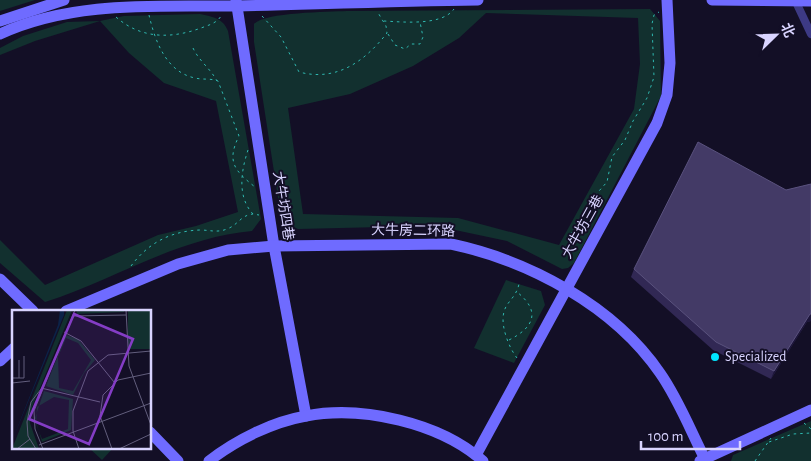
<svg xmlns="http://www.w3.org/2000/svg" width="811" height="461" font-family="'Alegreya Sans','Noto Sans SC',sans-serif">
<rect width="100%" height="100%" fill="#130f26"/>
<g fill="#12302f" fill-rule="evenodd">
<polygon points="0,0 35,0 0,11"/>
<path d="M650 9 660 21 661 96 574 263 568 268 562 269 507 241 455 230 424 226 298 229 289 225 281 217 254 42V24C265 12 329 12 347 11ZM486 13 638 18 640 64 634 109 559 245 458 218 303 214 288 108 350 94 413 66 459 38Z"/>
<path d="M200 14C213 17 223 18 228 31L261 219 252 231C176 238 115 280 45 302L0 263V240L45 285 158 235 196 226 238 212 216 101 164 83 129 53 100 21 35 41 0 55V48L23 36 67 22 100 21 124 16Z"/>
<polygon points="506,280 541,291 545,305 514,363 474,348"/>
<polygon points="811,421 811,461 731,461 733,455"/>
<polygon points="88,447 114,447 102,460"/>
</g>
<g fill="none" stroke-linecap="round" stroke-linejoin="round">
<g stroke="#2fb8b0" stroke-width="1" stroke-dasharray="2.5 4" stroke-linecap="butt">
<path d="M149 15C155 41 166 72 195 78 203 80 210 78 218 81L239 136C226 162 235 171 255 187"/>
<path d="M262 16 281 37 299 72C337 82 365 61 387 33L386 26 377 11"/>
<path d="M116 17C141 39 171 39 201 28 209 25 217 23 221 16"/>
<path d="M384 21C403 22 442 26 454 9"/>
<polyline points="388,34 395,45 405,49 411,44 420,44 423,37 420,22"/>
<path d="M193 48C199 61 210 68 217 81"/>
<path d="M248 150C241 171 237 197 253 214L259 215"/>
<polyline points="571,234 591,200 607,182 612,157 625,140 633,121 647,98 654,77 652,24 654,15 659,12"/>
<path d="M131 266C148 243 171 231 200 230 210 230 217 233 227 229 238 225 241 215 253 214"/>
<path d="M509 340C533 328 542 312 517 292"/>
<path d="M517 358C509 348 500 325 504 312 506 302 516 298 519 284"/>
<polyline points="804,423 811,429"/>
<polyline points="769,442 793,434 811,433"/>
<polyline points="755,461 771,438"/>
</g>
<polyline stroke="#3d3a85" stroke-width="8" points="796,2 811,34"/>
<g stroke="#6f6bff" stroke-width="11">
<polyline points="236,0 274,246 306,416"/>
<polyline points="712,0 811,1"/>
<polyline points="0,21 64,0"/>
<path d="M0 34C74 0 158 7 238 6 318 4 398 1 478 0"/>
<polyline points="0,279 33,311"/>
<path d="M66 311 178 264 228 250 274 246 451 244C530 261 614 306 660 373 679 400 691 432 706 461"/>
<polyline points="0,361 14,348"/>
<polyline points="150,432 178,461"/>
<polyline points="476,455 657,123 667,95 670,63 667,0"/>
<path d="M209 461C236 440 272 422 306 416 362 405 440 423 483 461"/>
<polyline points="700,461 811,410"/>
</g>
</g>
<polygon fill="#312854" points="811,184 811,321 807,322 771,379 713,350 631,277 634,269 786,190"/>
<polygon fill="#1d163a" points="810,314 811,314 811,321 807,322 771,379 774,371"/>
<polygon fill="#433a66" stroke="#5a527e" points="698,142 786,190 811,184 811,314 810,314 774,371 716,342 634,269"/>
<circle fill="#00e5ff" stroke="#130f26" stroke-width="2" cx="715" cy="357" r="5"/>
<g text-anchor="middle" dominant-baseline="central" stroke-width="4" stroke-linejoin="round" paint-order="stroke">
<g font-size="14" fill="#d9d4ff" stroke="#130f26">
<text transform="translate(283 206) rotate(81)">大牛坊四巷</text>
<text transform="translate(583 227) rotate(-61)">大牛坊三巷</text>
<text transform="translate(413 231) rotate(1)">大牛房二环路</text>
</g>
<g font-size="14" fill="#d9d4ff" stroke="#130f26" text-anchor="start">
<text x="725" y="357">Specialized</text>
</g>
</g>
<g transform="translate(12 310)">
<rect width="139" height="139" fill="#130f26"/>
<path d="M55 0H60L20 97 18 113 27 139H0ZM65 0H112V2L65 4ZM116 0H139V39H116ZM54 25 66 29 83 50 72 63 61 85 34 76ZM54 28 66 33 79 50 61 81 47 78 46 47ZM32 81 61 89 59 120 30 132 23 108ZM42 87 57 90 56 119 30 129 24 114 25 97Z" fill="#12302f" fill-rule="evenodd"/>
<path d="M48 0H52V5L0 131 46 15Z" fill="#0c2248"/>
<path fill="none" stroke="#625e7d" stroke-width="1" d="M114 0 117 56 139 115M61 6 114 5M52 22 69 31 102 72M7 50V68M0 68H12V46M0 73 18 71M29 78 88 92M27 135 139 93M5 139 18 129M24 139 16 126 15 112 19 92 29 79M31 139 23 119 22 101 63 0M67 139 61 121V101L76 61 96 45 139 41M100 139 88 106 91 85 106 70 139 63M107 139 139 124"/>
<path fill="#843dc5" fill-opacity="0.15" stroke="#843dc5" stroke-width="2.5" d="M62 4 121 29 77 134 17 109Z"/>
<rect width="139" height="139" fill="none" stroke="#d9d4ff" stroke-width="2.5"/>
</g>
<g transform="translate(776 35) rotate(67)" stroke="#130f26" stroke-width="4" paint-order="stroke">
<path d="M0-4L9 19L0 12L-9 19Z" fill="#d9d4ff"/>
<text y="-8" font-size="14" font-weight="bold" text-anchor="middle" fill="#d9d4ff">北</text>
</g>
<path d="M641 441v8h99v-8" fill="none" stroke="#d9d4ff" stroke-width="2.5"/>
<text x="648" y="441" font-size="15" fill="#d9d4ff" stroke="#130f26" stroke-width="4" paint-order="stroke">100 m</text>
</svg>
